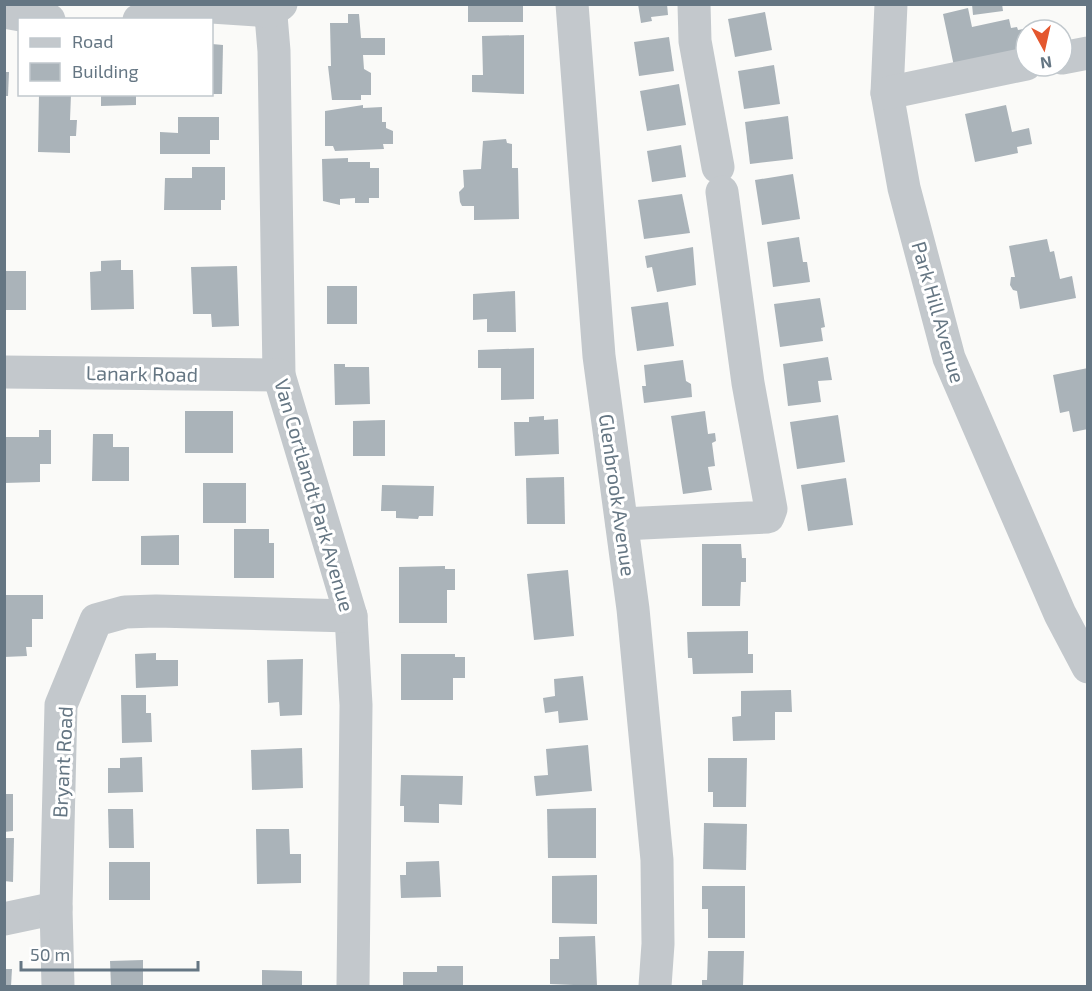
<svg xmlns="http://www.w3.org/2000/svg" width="1092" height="991" font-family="'Exo 2',sans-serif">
<rect width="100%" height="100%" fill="#fafaf8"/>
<g fill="#aab3b9">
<polygon points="523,4 523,22 468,22 468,5"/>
<polygon points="638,4 667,4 668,15 651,17 652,21 641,23"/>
<polygon points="972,4 1002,4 1003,11 973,15"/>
<polygon points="968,8 972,27 1009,19 1011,28 1017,27 1018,30 1034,27 1035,30 1026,30 1026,51 955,71 943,14"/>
<polygon points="765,12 772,50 735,57 728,19"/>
<polygon points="348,14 359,14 361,38 385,38 385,55 363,55 364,69 371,73 371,95 361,95 361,100 332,100 328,66 331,66 330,23 348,23"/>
<polygon points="524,35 524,94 472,92 472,75 483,75 482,36"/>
<polygon points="669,37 674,71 639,76 634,42"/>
<polygon points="212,44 223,45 222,94 212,94"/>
<polygon points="774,65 780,104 744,109 738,71"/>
<polygon points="4,72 9,72 8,96 4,96"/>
<polygon points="679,84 686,125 647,131 640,91"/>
<polygon points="39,94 71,94 70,120 77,120 76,136 70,136 70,153 38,152"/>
<polygon points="101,94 136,94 136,105 101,106"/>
<polygon points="363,105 363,108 382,107 382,122 386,122 386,128 393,131 393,144 383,144 384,149 335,151 333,146 325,146 325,111"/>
<polygon points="1006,105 1012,132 1029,128 1032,144 1017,147 1018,153 975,162 965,114"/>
<polygon points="788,116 793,159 750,164 745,122"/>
<polygon points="178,117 219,117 219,140 210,140 210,154 160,154 160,132 178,133"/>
<polygon points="506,139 507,143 512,144 512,168 518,168 519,219 474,220 474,206 462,206 460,202 459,192 464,187 463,170 481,169 483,141"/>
<polygon points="681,145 686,177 652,182 647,151"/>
<polygon points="348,158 348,162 370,162 370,168 379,168 379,198 369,198 369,203 355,203 355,198 340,199 340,205 323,201 322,159"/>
<polygon points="192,167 225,167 225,200 221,200 221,210 164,210 165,178 192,178"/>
<polygon points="793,174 800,219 762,225 755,180"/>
<polygon points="682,194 690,233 644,239 638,200"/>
<polygon points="799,237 803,262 807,262 810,282 773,287 767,242"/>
<polygon points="1047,239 1050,252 1054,251 1060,279 1072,276 1076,298 1020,309 1017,291 1013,290 1010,285 1011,277 1015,277 1009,246"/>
<polygon points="693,247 696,285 657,292 652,267 647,268 645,256"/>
<polygon points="121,260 121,270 133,270 134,309 91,310 90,272 101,271 101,261"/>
<polygon points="237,266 239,326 212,327 211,314 193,314 191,267"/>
<rect x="4" y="271" width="22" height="39"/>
<rect x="327" y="286" width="30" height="38"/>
<polygon points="515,291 516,332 487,332 487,319 473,320 473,294"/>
<polygon points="820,298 825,327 821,328 823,341 780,347 774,304"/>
<polygon points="668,302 674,346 637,351 631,307"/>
<polygon points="534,348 534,399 501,400 501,368 478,368 478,350"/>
<polygon points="828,357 832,380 818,381 821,402 788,406 783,364"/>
<polygon points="683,360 686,381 691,384 692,397 644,403 642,386 646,386 644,365"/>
<polygon points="334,364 345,364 345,367 369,367 370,404 335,405"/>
<polygon points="1088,368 1088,429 1073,432 1069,411 1060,413 1053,375"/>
<rect x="185" y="411" width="48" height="42"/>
<polygon points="705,411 708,434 715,433 716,441 712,443 715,466 708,467 712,490 683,494 671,416"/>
<polygon points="838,415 845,462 797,469 790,422"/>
<polygon points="544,416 544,420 558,419 559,454 515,456 514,422 529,422 529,417"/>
<polygon points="385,420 385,456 353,456 353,421"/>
<polygon points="39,430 51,430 51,464 40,464 40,482 4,483 4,437 39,437"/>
<polygon points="93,434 113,434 113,447 129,447 129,481 92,481"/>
<polygon points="564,477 565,524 527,524 526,478"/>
<polygon points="846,478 853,525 808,531 801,485"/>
<rect x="203" y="483" width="43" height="40"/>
<polygon points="382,485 434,486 433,516 419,516 418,519 396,518 396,511 381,511"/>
<polygon points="234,529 269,529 269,543 274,543 274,578 234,578"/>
<polygon points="179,535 179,565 141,565 141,536"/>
<polygon points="702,544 741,544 742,558 746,558 746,582 741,582 740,606 702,606"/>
<polygon points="445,566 445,569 455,569 455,590 447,590 447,623 399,623 399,567"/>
<polygon points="568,570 574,636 534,640 527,574"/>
<polygon points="4,595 43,595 43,619 32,619 32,647 26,647 27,656 4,657"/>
<polygon points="748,631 748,654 753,654 753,673 693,674 692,658 688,658 687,632"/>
<polygon points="156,653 156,660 178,660 178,686 136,688 135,654"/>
<polygon points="401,654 455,654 455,657 465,657 465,678 453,678 453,700 401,700"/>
<polygon points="303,659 302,715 280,716 279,702 268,703 267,660"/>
<polygon points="583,676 588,720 559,723 558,711 545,713 543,698 555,696 554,679"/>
<polygon points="791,690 792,712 775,712 775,740 733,741 732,717 741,716 741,691"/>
<polygon points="121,695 146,695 146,713 151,713 152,742 122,743"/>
<polygon points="588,745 592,791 536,796 534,776 548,775 546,749"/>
<polygon points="302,748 303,788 252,790 251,750"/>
<polygon points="142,757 143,792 108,793 108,768 120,768 120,758"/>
<polygon points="708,758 747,758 746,807 713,807 713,792 708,792"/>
<polygon points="401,775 463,776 462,805 439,804 439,823 404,822 404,806 400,806"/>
<polygon points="4,794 13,794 13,831 4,832"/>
<polygon points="596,808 596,858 548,858 547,809"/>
<polygon points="108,809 133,809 134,848 109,848"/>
<polygon points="704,823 747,824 746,870 703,869"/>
<polygon points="256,829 289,829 290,854 301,854 301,883 257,884"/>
<polygon points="4,838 14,838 13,882 4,881"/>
<polygon points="439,861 441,897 401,898 400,875 406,875 406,862"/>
<rect x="109" y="862" width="41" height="38"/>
<polygon points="597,875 597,924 552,923 552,876"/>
<polygon points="702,886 745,886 745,938 708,938 708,909 702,909"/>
<polygon points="595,936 597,986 550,984 550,959 559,959 559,937"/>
<polygon points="708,951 744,951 743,986 702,986 702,980 707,980"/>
<polygon points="143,960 143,986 111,986 110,961"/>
<polygon points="437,966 463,966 463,986 403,986 403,972 437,972"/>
<polygon points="4,969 12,969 11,986 4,986"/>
<polygon points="262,970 302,971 302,986 262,986"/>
</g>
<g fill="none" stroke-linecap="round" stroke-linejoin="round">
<g stroke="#c3c8cc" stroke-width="33">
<polyline points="270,4 274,51 279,375 351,616 356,705 353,986"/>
<polyline points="572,4 599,356 633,609 657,860 658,944 655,986"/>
<polyline points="694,4 695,41 718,167"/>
<polyline points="891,4 887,93 904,188 949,358 1060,614 1088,667"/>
<polyline points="4,12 49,20"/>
<polyline points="139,20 181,5 271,11 281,4"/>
<polyline points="1062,58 1088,53"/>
<polyline points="887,93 1026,64"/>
<polyline points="4,372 279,375"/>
<polyline points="622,524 768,517 771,509 748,383 722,192"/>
<polyline points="4,919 56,908"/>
<polyline points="58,986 56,908 61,705 96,620 125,612 156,611 351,616"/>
</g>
</g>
<g text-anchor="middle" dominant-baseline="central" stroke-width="6" stroke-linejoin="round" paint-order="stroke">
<g font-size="20" fill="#657683" stroke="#fff">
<text transform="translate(939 312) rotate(74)">Park Hill Avenue</text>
<text transform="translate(142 373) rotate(1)">Lanark Road</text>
<text transform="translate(315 495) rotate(74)">Van Cortlandt Park Avenue</text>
<text transform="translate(618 495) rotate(82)">Glenbrook Avenue</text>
<text transform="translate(62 762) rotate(-87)">Bryant Road</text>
</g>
</g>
<rect width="1092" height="991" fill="none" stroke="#657683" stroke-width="12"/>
<rect x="18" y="18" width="195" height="78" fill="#ffffff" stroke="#c1c8cd" stroke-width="1.5"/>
<rect x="30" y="38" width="30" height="9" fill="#c3c8cc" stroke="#c1c8cd" stroke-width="1.5"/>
<text x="72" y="48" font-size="18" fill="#657683">Road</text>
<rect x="30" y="63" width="30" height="18" fill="#aab3b9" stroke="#c1c8cd" stroke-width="1.5"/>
<text x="72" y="78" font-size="18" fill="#657683">Building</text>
<g transform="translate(1044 48) rotate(172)"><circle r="28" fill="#ffffff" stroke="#c1c8cd" stroke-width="1.5"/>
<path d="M0-4.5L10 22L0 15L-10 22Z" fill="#e4572e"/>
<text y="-9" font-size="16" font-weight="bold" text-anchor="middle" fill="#657683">N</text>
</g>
<path d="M21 961v9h177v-9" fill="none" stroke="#657683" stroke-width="3"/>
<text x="30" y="961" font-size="18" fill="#657683" stroke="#ffffff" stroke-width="4.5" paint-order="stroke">50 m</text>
</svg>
